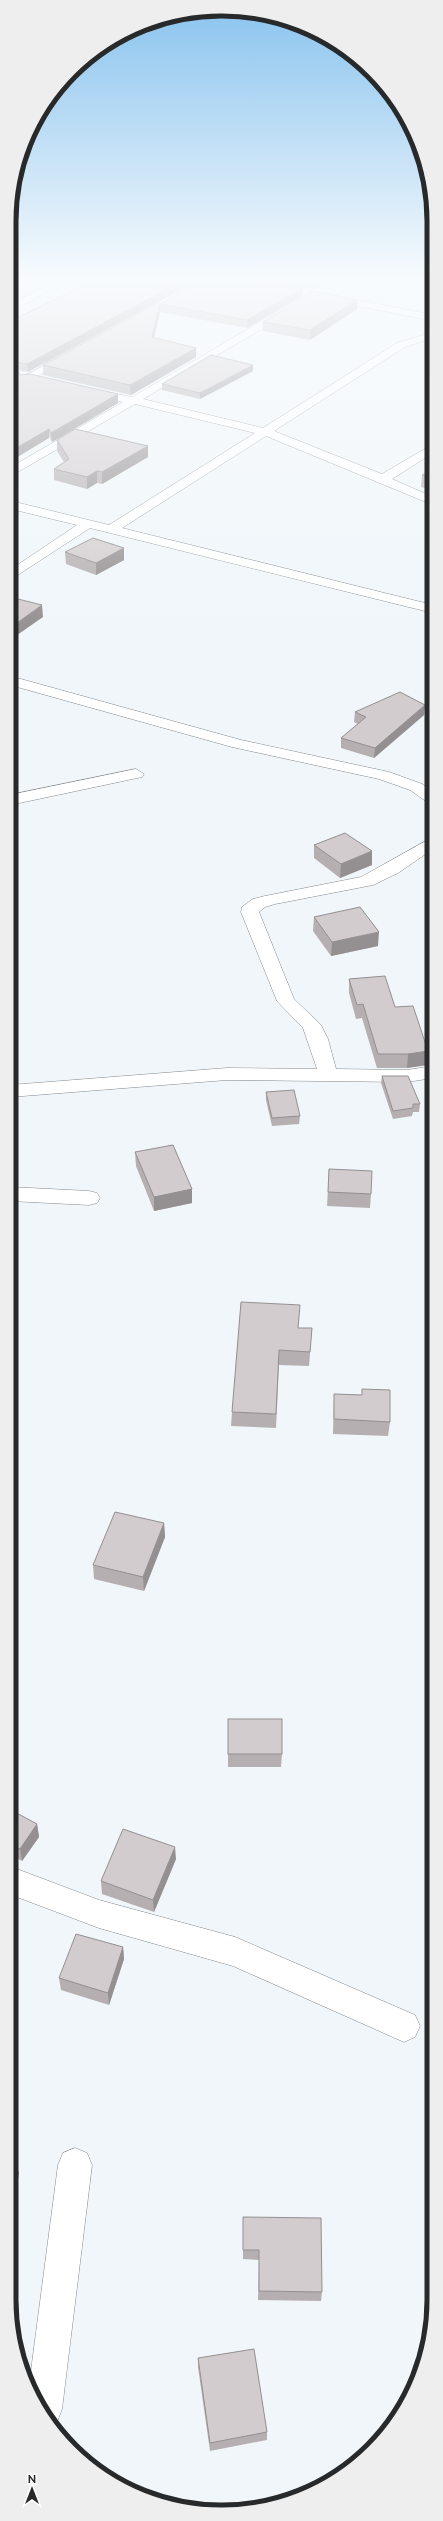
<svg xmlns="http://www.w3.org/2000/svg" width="443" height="2521" font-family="Raleway,sans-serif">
<rect width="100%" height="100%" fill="#f0f6fa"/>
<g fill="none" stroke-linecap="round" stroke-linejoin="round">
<defs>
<g id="minor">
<polygon points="55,282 68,282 11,311 11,304"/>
<polygon points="328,282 341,282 143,399 263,428 397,343 433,332 433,338 405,347 274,431 382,474 433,444 433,453 392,479 433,497 433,505 266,436 122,528 433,605 433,613 90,528 10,580 10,570 77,525 11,509 11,501 109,525 255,433 135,404 11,476 11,467 123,402 85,392 85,388 132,397"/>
<polygon points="327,294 433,315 433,321 323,299 323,295"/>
<polygon points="70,352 74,353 74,357 11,390 11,383"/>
<polygon points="10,676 241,740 389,772 422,784 433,792 433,804 427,802 410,790 379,779 232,747 10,685"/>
<polygon points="136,769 144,774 142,777 10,805 10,795"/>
<polygon points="433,837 433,849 398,873 373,885 275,904 265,907 259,912 294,999 321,1025 328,1039 336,1069 407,1070 433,1066 433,1078 407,1082 227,1080 10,1097 10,1085 227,1068 317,1069 303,1028 277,1001 241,912 242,907 253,899 265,896 361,877"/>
<polygon points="10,1187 89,1191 97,1193 100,1198 97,1203 89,1205 10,1201"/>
<polygon points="9,1866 99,1900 235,1937 415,2015 420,2026 415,2037 404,2042 233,1966 99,1928 9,1894"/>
<polygon points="75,2148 87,2153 92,2165 62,2409 57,2422 53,2423 29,2386 58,2165 63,2153"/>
</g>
</defs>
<use href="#minor" stroke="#84898d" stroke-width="1"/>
<use href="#minor" fill="#fff" fill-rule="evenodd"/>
</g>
<g fill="#b5afb1">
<polygon points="90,282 28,372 11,369 11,321"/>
<polygon points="282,282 325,282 314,289"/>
<polygon points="302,288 302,296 247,328 160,312 160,304"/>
<polygon points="357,300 357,309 310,340 263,331 263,322"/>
<polygon points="160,302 160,312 154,338 196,357 131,395 43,375 43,365"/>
<polygon points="253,371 200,399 162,390 162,384"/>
<polygon points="20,375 118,394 118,403 52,442"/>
<polygon points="57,440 148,446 148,457 102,484 97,483 87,489 54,480 54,469 64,462 57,451"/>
<polygon points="433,468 433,490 421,487 422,475"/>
<polygon points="65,552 124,560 96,575 66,564"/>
<polygon points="355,712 424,715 374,758 341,748 341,738 358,724 354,722"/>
<polygon points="314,845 372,865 340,878 314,858"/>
<polygon points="314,917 378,946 331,956 313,931"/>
<polygon points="349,979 395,1007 427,1065 407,1068 377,1068 362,1018 356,1019 349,993"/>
<polygon points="382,1076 420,1104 419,1112 413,1112 412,1116 393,1119 381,1083"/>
<polygon points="266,1092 300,1116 299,1124 272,1126 266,1100"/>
<polygon points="135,1152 192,1189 192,1203 154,1211 136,1166"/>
<polygon points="329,1169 371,1194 370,1208 327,1206"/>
<polygon points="241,1302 299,1328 312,1328 309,1366 279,1365 276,1428 231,1426 232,1412"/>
<polygon points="362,1389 390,1422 388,1436 333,1434 334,1394 362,1395"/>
<polygon points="164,1523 165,1537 144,1591 94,1579 93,1565"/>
<polygon points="228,1719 282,1754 281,1767 228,1767"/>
<polygon points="9,1809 37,1824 39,1837 22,1861 9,1854"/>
<polygon points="176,1859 154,1912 102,1894 101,1881"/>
<polygon points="123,1947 124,1959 109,2005 61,1990 59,1978"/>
<polygon points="243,2217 322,2292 321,2301 258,2300 259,2260 243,2259"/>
<polygon points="198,2358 267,2432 267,2440 210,2451 198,2367"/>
</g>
<g fill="#948f90">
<polygon points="180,282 195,282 28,372 27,364"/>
<polygon points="314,282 325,282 314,289"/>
<polygon points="302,288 302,296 247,328 247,320"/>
<polygon points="357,300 357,309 310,340 310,330"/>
<polygon points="160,302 160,312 152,347 152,337"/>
<polygon points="196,348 196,357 131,395 130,385"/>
<polygon points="253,365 253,371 200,399 200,393"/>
<polygon points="118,394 118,403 52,442 51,433"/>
<polygon points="49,429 49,438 11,461 11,451"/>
<polygon points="148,446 148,457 102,484 102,472"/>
<polygon points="97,471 97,483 87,489 87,477"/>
<polygon points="124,548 124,560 96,575 96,563"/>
<polygon points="42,605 43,617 10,640 10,628"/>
<polygon points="425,705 424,715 374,758 375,748"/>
<polygon points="372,851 372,865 340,878 341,864"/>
<polygon points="379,932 378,946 331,956 332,942"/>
<polygon points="428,1051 427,1065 407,1068 408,1054"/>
<polygon points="192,1189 192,1203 154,1211 154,1197"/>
<polygon points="164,1523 165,1537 144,1591 143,1577"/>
<polygon points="37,1824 39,1837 22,1861 20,1849"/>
<polygon points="175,1847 176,1859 154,1912 153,1900"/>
<polygon points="123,1947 124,1959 109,2005 108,1993"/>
<polygon points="16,2163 19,2173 9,2230 9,2204"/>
</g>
<g fill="#d3ccce" stroke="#948f90">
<polygon points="90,282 180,282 27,364 11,361 11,321"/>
<polygon points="198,282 280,282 302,288 247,320 160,304"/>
<polygon points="315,291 357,300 310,330 263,322"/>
<polygon points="160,302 152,337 196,348 130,385 43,365"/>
<polygon points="211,355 253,365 200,393 162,384"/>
<polygon points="11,369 18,371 20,375 30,374 118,394 51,433 49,429 11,451"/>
<polygon points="75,429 148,446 102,472 97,471 87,477 54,469 69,459 57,440"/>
<polygon points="433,468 433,478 422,475"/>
<polygon points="93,538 124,548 96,563 65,552"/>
<polygon points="10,597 42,605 10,628"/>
<polygon points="400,692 425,705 375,748 341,738 366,717 355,712"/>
<polygon points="345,833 372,851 341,864 314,845"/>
<polygon points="360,907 379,932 332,942 314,917"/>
<polygon points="385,976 395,1007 413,1006 428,1051 408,1054 378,1054 363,1004 357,1005 349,979"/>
<polygon points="382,1076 408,1076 420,1104 413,1104 413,1108 393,1111"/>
<polygon points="294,1090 300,1116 272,1118 266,1092"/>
<polygon points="173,1145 192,1189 154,1197 135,1152"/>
<polygon points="329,1169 372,1171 371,1194 328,1192"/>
<polygon points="241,1302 300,1305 298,1328 312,1328 310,1352 279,1350 276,1414 232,1412"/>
<polygon points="362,1389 390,1390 390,1422 334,1419 334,1394 362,1395"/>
<polygon points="115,1512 164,1523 143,1577 93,1565"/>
<rect x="228" y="1719" width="54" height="35"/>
<polygon points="9,1809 37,1824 20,1849 9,1843"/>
<polygon points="123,1829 175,1847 153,1900 101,1881"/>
<polygon points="76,1934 123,1947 108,1993 59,1978"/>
<polygon points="9,2162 16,2163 9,2204"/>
<polygon points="243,2217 321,2218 322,2292 259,2291 259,2250 243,2250"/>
<polygon points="254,2349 267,2432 210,2443 198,2358"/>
</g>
<linearGradient id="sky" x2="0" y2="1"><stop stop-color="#89c3ee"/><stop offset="0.44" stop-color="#f8fbfd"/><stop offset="1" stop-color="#f8fbfd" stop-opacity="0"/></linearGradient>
<rect width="443" height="635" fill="url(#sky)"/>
<path d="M0 0H443V2521H0ZM221 16H222A205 205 0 0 1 427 221V2300A205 205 0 0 1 222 2505H221A205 205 0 0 1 16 2300V221A205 205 0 0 1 221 16Z" fill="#eee" fill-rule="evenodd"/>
<path fill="none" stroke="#27292a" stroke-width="5" d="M221 16H222A205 205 0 0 1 427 221V2300A205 205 0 0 1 222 2505H221A205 205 0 0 1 16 2300V221A205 205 0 0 1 221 16Z"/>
<g transform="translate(32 2489)" stroke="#ffffff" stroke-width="3" paint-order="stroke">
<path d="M0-3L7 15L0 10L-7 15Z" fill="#27292a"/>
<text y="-6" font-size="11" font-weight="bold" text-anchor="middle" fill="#27292a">N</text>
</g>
</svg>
